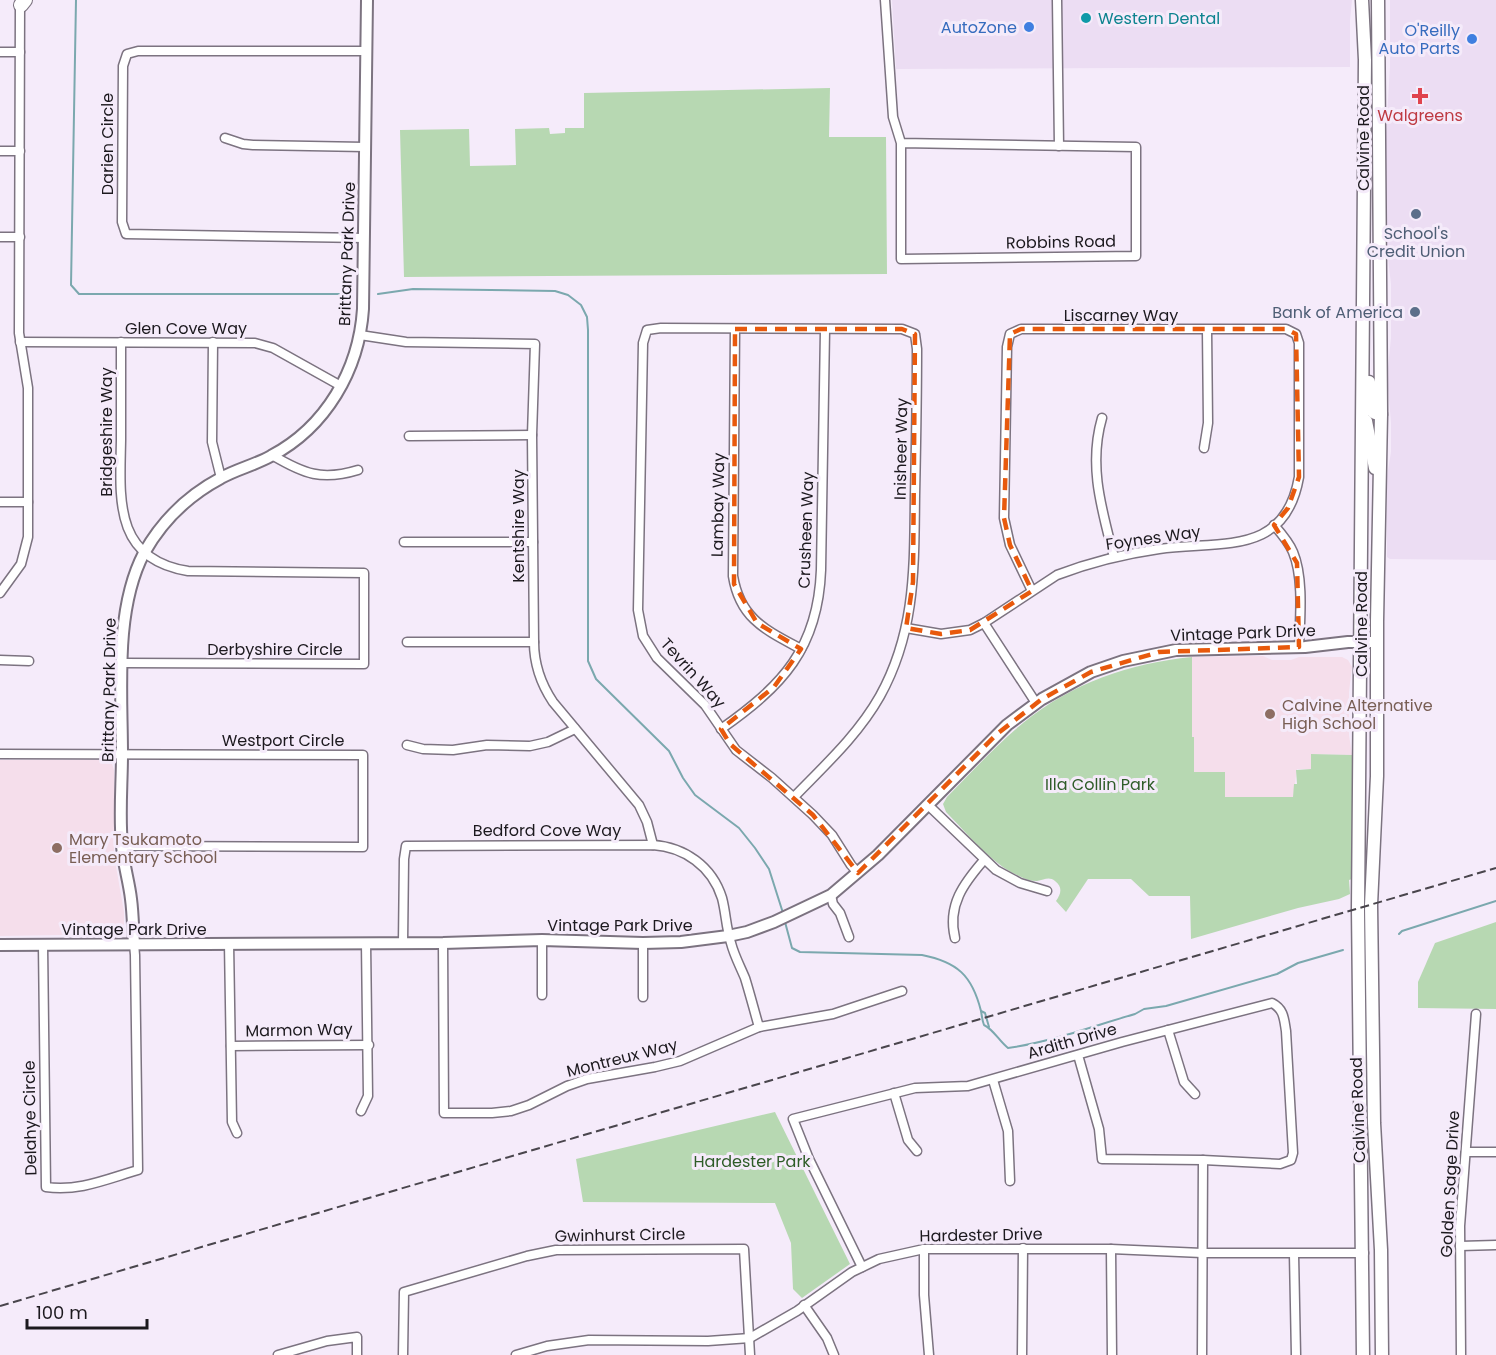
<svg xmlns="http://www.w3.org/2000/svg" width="1496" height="1355" font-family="Poppins,sans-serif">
<rect width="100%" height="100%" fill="#f5ebfa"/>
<g fill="#ecddf3">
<polygon points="892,0 1352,0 1350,20 1350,67 896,69"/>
<polygon points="1390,0 1496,0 1496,560 1390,559 1387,557 1387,476 1391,452 1391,423 1387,377 1391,338 1391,284 1387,250 1385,150 1390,67"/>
</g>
<g fill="#f5deeb">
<polygon points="1263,656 1272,660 1291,660 1299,657 1342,657 1348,660 1352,667 1349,692 1349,735 1352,755 1311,754 1311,769 1297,769 1293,797 1225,797 1194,772 1194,738 1192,738 1192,657"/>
<polygon points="0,760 105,760 112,764 114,770 114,855 124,912 124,925 118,934 0,936"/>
</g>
<g fill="#b7d8b2">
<polygon points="830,88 829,137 886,137 887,274 404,277 400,130 469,129 470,166 516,165 515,129 549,128 550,134 565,133 565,128 584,128 584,93"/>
<path d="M1192 657V737H1194V772H1225V797H1293L1294 784H1297L1296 770 1311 769V754L1352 755V879L1349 880 1350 894 1339 899 1298 908 1191 939 1190 896H1149L1131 879H1088L1066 912 1056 901C1061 894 1063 887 1055 881 1049 876 1044 880 1037 881 1031 881 1024 879 1019 876 990 863 968 834 946 812L943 804 947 797C972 772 996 745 1023 723 1072 683 1130 663 1192 657Z"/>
<polygon points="1496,922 1496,1009 1418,1008 1418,982 1435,943"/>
<polygon points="775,1112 850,1264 802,1298 793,1289 791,1243 775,1203 583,1202 576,1159"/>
</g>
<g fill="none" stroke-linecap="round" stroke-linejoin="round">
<g stroke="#7ba8ae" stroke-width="2">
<polyline points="76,0 71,285 79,294 348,294"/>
<polyline points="378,294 413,289 555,291 568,295 581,305 587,317 588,330 588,661 596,679 669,751 683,778 695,795 739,828 755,848 769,869 783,913"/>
<path d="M785 922 792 948 800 952 922 955C957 962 972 975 981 1011 982 1016 982 1020 984 1025 994 1030 999 1041 1008 1048 1051 1042 1093 1026 1135 1014L1144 1009 1166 1006 1277 974 1298 963 1343 950"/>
<polyline points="1399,934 1402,931 1496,901"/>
<polyline points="981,1011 985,1013 989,1027"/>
</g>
<defs>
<g id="minor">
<polyline points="885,0 893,117 901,143 901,259 1136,256 1136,147 901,143"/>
<polyline points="1057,0 1059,146"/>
<polyline points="0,52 20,52"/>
<polyline points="225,138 243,144 253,145 365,147"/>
<polyline points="0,151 20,151"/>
<polyline points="0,237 20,237"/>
<polyline points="364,238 126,234 122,222 123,66 127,54 138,51 365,51"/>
<path d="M735 329 733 576C740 619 766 630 801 649"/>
<path d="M360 335 406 342 535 344 532 435 534 642C534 664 541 684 553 702L639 805 647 822 653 845"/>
<polyline points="20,342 255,343 273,348 341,386"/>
<path d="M121 342C121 375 121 407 121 440 120 498 113 559 188 571L364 573V664L123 663"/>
<polyline points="213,342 212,442 221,478"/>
<path d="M1102 418C1088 466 1102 510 1114 557"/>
<polyline points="409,436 532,435"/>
<polyline points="1204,448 1208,423 1207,330"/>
<path d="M272 455C304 474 322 481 358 470"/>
<polyline points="0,502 28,502"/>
<path d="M1274 525C1281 533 1289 542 1293 552 1304 578 1300 619 1299 647"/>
<polyline points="404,542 533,542"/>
<polyline points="0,593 21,564 28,537 28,388 19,333 20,2"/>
<polyline points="984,623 1036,703"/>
<path d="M906 628 941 634 970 630 984 623 1057 575C1091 562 1124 554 1159 549 1219 540 1285 558 1299 477V343L1296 334 1286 329H1021L1010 334 1007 347 1004 518 1010 545 1032 591"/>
<polyline points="407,642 534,642"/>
<polyline points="0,660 29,661"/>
<path d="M721 729C782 686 818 649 821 570L825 330"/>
<polyline points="407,745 423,749 453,750 487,745 530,746 548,742 575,729"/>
<polyline points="0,754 363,755 363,847 121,846"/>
<path d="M794 797C825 765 858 735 880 696 916 631 914 567 915 496 916 447 917 398 917 349L915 334 902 329 661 328 647 330 643 343 638 610 643 636 657 658 705 705 736 750 772 778 813 815 832 835 851 865 858 873"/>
<polyline points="928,805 996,870 1020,883 1047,891"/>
<polyline points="831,895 833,904 840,913 849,937"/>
<path d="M955 938C947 905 964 883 984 860"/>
<polyline points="542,940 542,995"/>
<polyline points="229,943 232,1122 237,1133"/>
<path d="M403 943 404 859 406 846 653 845C684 847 712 866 722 898 726 913 726 928 731 943 734 955 740 966 745 978 750 994 754 1010 759 1027"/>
<polyline points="443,943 444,1113 492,1113 511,1111 529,1105 567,1086 587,1079 655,1067 680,1061 759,1027 833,1014 902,991"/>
<polyline points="643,943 643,997"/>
<path d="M43 945 46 1187C78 1192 107 1179 138 1170L135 955 134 944"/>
<polyline points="1168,1030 1184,1082 1195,1094"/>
<polyline points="231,1046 369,1045"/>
<polyline points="993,1080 1008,1131 1010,1181"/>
<polyline points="894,1093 908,1140 917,1151"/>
<polyline points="361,1111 368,1096 366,943"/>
<polyline points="1466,1152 1496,1152"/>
<polyline points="1460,1246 1496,1245"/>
<polyline points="924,1249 924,1295 929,1355"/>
<polyline points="1111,1249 1112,1355"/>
<polyline points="1294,1254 1296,1355"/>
<path d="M862 1267 809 1159 793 1119 915 1088 968 1086 1122 1042 1272 1003C1284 1009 1284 1019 1286 1031L1293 1153 1291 1160 1280 1164 1203 1160 1102 1159 1099 1129 1078 1055"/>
<polyline points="804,1305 827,1338 834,1355"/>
<polyline points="278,1355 327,1341 357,1337 357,1355"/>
<polyline points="403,1355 404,1292 527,1256 556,1250 744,1249 750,1355"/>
<polyline points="516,1355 547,1346 589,1340 708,1341 750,1338 797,1311 852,1272 879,1259 924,1249 1111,1249 1202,1253 1364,1253"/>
<polyline points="1022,1355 1023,1248"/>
<polyline points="1202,1355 1203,1160"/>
<polyline points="1461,1355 1460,1226 1476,1014"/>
</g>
<g id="tertiary">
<path d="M134 944C133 929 133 914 131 899 129 881 123 863 122 845 119 815 122 784 122 754 122 691 114 610 144 553 162 521 189 495 221 478 237 469 255 465 271 456 326 427 359 370 363 309L367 0"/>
<polyline points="0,945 443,943 542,940 643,943 681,942 728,936 747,932 774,922 831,895 878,855 1007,725 1042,699 1091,672 1123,661 1176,650 1305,647 1348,642 1377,642"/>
</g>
<g id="secondary">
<polyline points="1362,0 1365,60 1358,909 1363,1355"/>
<polyline points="1378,0 1381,414 1377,621 1377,776 1371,905 1374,1123 1381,1250 1382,1355"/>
<polyline points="1369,382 1372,411 1375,413 1381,414"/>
<polyline points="1366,421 1375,468"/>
</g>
<polyline id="primary" points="21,5 25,0"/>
</defs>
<use href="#minor" stroke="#7c7380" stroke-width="11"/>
<use href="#tertiary" stroke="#7c7380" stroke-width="14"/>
<use href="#secondary" stroke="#7c7380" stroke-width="15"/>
<use href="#primary" stroke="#7c7380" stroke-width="16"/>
<use href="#minor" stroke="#fff" stroke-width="8"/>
<use href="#tertiary" stroke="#fff" stroke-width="10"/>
<use href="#secondary" stroke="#fff" stroke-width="12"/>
<use href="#primary" stroke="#fff" stroke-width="14"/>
<polyline stroke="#49454c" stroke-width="2" stroke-dasharray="9 4.5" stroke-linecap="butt" points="0,1306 1496,868"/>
</g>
<path fill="none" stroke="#e8590c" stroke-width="4.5" stroke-dasharray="12 8" stroke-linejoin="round" d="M735 329H902L915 334 913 582 906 628 941 634 970 630 1032 591 1010 545 1004 518 1010 334 1021 329H1286L1296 334 1299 477 1288 508 1274 525 1297 563 1299 647 1159 652 1091 672 1042 699 997 734 858 873 813 815 730 744 721 729 774 687 801 649 757 623 734 584Z"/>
<circle fill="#0f9aa8" stroke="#f5ebfa" stroke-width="2" cx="1086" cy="18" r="6"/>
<g fill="#3f7fe0" stroke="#f5ebfa" stroke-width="2">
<circle cx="1029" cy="27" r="6"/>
<circle cx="1472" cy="39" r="6"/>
</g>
<path fill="#e0444e" stroke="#f5ebfa" stroke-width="2" d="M1417 87h6v6h6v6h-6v6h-6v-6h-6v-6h6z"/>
<g fill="#5c6f8a" stroke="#f5ebfa" stroke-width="2">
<circle cx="1416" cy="214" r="6"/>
<circle cx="1415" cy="312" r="6"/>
</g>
<g fill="#8d6e63" stroke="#f5ebfa" stroke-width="2">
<circle cx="1270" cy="714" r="6"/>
<circle cx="57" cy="848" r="6"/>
</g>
<g text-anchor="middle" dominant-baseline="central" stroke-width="6" stroke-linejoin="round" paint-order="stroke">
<g font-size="16" fill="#0d838f" stroke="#f5ebfa" text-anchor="start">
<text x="1098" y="18">Western Dental</text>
</g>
<g font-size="16" fill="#366cbe" stroke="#f5ebfa" text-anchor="end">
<text x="1017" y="27">AutoZone</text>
<text x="1460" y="30">O'Reilly<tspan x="1460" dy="18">Auto Parts</tspan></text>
</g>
<g font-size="16" fill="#be3a42" stroke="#f5ebfa">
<text x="1420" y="115">Walgreens</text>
</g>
<g font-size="16" fill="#1c191e" stroke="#f5ebfa">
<text transform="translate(1363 138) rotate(-90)">Calvine Road</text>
<text transform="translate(107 144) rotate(-90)">Darien Circle</text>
<text transform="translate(1061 242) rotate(-1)">Robbins Road</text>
<text transform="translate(347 254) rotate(-88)">Brittany Park Drive</text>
<text x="1121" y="315">Liscarney Way</text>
<text x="186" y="328">Glen Cove Way</text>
<text transform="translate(106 432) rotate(-90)">Bridgeshire Way</text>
<text transform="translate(901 449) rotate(-89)">Inisheer Way</text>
<text transform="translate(718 505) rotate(-89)">Lambay Way</text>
<text transform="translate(518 526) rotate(-90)">Kentshire Way</text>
<text transform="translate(806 530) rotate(-88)">Crusheen Way</text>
<text transform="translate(1153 538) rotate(-8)">Foynes Way</text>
<text transform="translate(1361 624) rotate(-90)">Calvine Road</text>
<text transform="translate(1243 633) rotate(-2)">Vintage Park Drive</text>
<text x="275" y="649">Derbyshire Circle</text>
<text transform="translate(693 673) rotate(48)">Tevrin Way</text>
<text transform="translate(109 690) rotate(-89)">Brittany Park Drive</text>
<text x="283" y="740">Westport Circle</text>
<text x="547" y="830">Bedford Cove Way</text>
<text x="620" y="925">Vintage Park Drive</text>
<text x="134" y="929">Vintage Park Drive</text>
<text transform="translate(299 1030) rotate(-1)">Marmon Way</text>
<text transform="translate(1072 1041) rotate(-16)">Ardith Drive</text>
<text transform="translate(622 1058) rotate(-14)">Montreux Way</text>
<text transform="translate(1358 1110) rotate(-92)">Calvine Road</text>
<text transform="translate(30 1118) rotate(-91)">Delahye Circle</text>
<text transform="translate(1450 1184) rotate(-87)">Golden Sage Drive</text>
<text transform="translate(620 1235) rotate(-1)">Gwinhurst Circle</text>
<text transform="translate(981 1235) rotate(-1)">Hardester Drive</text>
</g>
<g font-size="16" fill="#4e5e75" stroke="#f5ebfa">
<text x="1416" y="233">School's<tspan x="1416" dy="18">Credit Union</tspan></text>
<text x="1403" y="312" text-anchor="end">Bank of America</text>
</g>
<g font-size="16" fill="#785e54" stroke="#f5ebfa" text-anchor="start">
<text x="1282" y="705">Calvine Alternative<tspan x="1282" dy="18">High School</tspan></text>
<text x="69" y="839">Mary Tsukamoto<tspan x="69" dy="18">Elementary School</tspan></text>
</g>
<g font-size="16" fill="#2e5c28" stroke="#f5ebfa">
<text x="1100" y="784">Illa Collin Park</text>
<text x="752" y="1161">Hardester Park</text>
</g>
</g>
<path d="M27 1319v9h120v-9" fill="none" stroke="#1c191e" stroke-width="3"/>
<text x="36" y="1319" font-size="18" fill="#1c191e" stroke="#f5ebfa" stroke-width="4.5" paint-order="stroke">100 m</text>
</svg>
